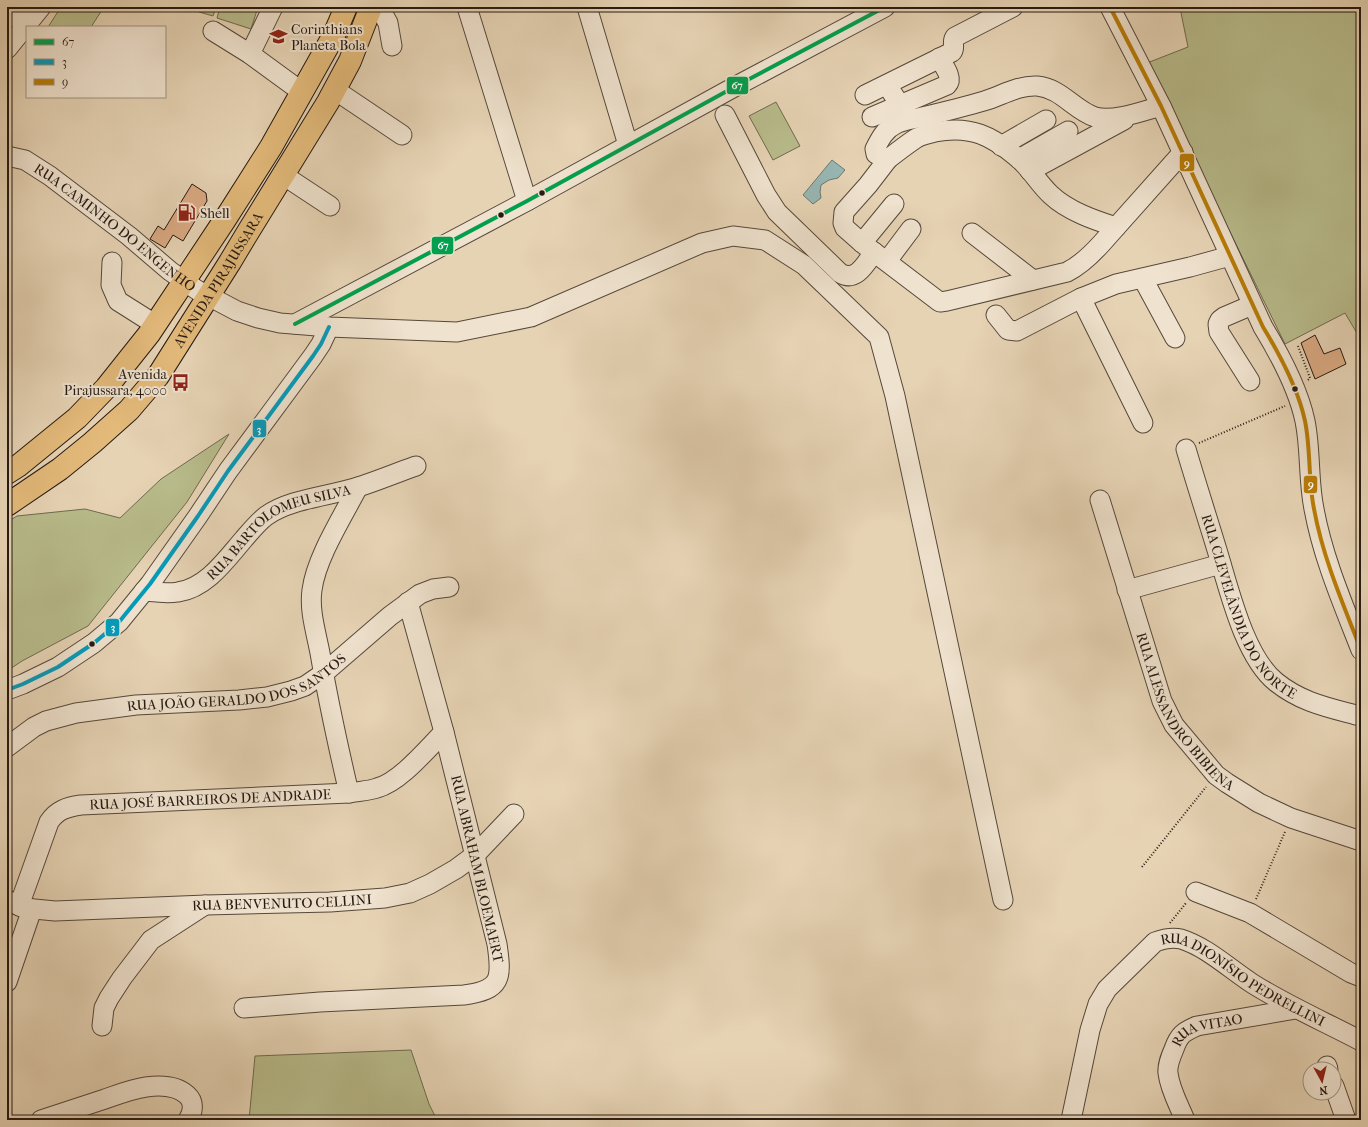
<svg xmlns="http://www.w3.org/2000/svg" width="1368" height="1127" font-family="'IM FELL French Canon',serif">
<rect width="100%" height="100%" fill="#e6d3b4"/>
<filter id="stains"><feTurbulence type="fractalNoise" baseFrequency=".005" numOctaves="4"/><feColorMatrix values="0 0 0 0 .2 0 0 0 0 .09 0 0 0 0 .02 0 0 0 .5 -.17"/></filter>
<radialGradient id="worn" r=".72"><stop offset=".6" stop-color="#630" stop-opacity="0"/><stop offset="1" stop-color="#630" stop-opacity=".3"/></radialGradient>
<g fill="#b8bb8b" stroke="#6f6a4f">
<polygon points="61,7 98,7 102,10 91,27 48,27"/>
<polygon points="182,7 216,7 213,16"/>
<polygon points="220,7 258,7 251,29 217,18"/>
<polygon points="1186,7 1361,7 1361,340 1345,313 1285,344 1147,63 1188,47 1180,8"/>
<polygon points="776,102 800,146 773,160 749,116"/>
<polygon points="229,434 187,502 88,626 22,661 7,671 7,522 17,516 85,509 120,518 161,479"/>
<polygon points="411,1050 429,1104 437,1120 249,1120 255,1056"/>
</g>
<polygon fill="#97b7b3" stroke="#6a7873" points="832,160 845,170 838,178 829,180 821,185 820,192 821,198 813,204 803,195"/>
<g fill="#dbaa83" stroke="#261a13">
<polygon points="192,184 206,193 207,201 183,241 173,235 165,248 150,239 158,226 164,230"/>
<polygon points="1315,335 1324,354 1340,348 1346,364 1315,379 1301,343"/>
</g>
<g fill="none" stroke-linecap="round" stroke-linejoin="round">
<defs>
<g id="minor">
<polyline points="379,7 388,23 392,46"/>
<polyline points="467,7 527,201"/>
<polyline points="587,7 628,145"/>
<path d="M1110 7 1161 106 1263 327C1280 355 1298 388 1305 421 1311 450 1308 480 1314 509 1323 558 1343 604 1361 650"/>
<polyline points="7,10 26,25"/>
<polyline points="213,31 250,54 302,92"/>
<polyline points="7,49 41,7"/>
<polyline points="250,54 273,7"/>
<path d="M887 85 900 105 947 85C954 78 943 65 939 58"/>
<polyline points="335,90 402,135"/>
<path d="M865 95 952 52C956 47 951 42 955 37L1013 7"/>
<path d="M1161 106C1143 111 1114 122 1095 117 1074 110 1061 88 1037 86 1018 85 1001 96 984 101 964 107 943 112 922 117 914 119 903 120 896 124 885 129 880 139 875 149L876 154 888 159 868 185 844 212 843 223 845 228 862 243 937 300 940 302 947 301 1067 272C1081 265 1091 255 1101 244L1183 152"/>
<path d="M725 115 766 195 777 212 840 273C856 283 866 263 874 252"/>
<polyline points="872,117 900,105"/>
<polyline points="1001,146 1046,120"/>
<path id="s1" d="M7 156 25 160 50 176 129 236 170 271 197 290 237 311 258 318 280 323 329 327 457 332 531 317 702 243 733 236 765 240 804 265 879 337 895 396 1003 900"/>
<path d="M888 159C897 152 906 145 915 139 921 135 929 134 935 132 971 125 992 136 1018 158 1031 169 1039 184 1051 195 1068 211 1094 220 1116 227"/>
<polyline points="1019,159 1068,131"/>
<polyline points="1030,171 1124,120"/>
<polyline points="283,175 330,206"/>
<polyline points="972,233 1033,280"/>
<polyline points="862,243 894,204"/>
<polyline points="887,261 911,229"/>
<polyline points="112,262 111,285 118,301 156,325"/>
<polyline points="1143,279 1175,338"/>
<polyline points="1081,298 1143,423"/>
<polyline points="996,315 1008,330 1017,331 1081,298 1116,284 1190,267 1230,256"/>
<polyline points="295,324 527,201 738,85 885,7"/>
<polyline points="1250,381 1219,332 1218,324 1220,320 1224,317 1252,305"/>
<path id="s2" d="M1186 449C1196 483 1207 517 1217 550 1229 589 1244 656 1276 682 1301 702 1326 707 1356 715H1361"/>
<path id="s3" d="M1100 500 1162 701 1174 725 1216 775 1227 783 1259 803 1291 818 1361 841"/>
<polyline points="1127,590 1221,564"/>
<path id="s4" d="M144 591C155 592 166 594 178 592 206 588 225 561 243 540 250 532 257 523 266 516 289 499 330 496 358 487 377 481 396 473 416 466"/>
<polyline points="7,690 23,684 58,667 94,643 119,622 150,584 198,516 228,471 313,356 321,344 329,327"/>
<path id="s5" d="M7 747 34 727 46 721 76 713 136 705 239 700 267 697 291 691 305 686 324 673 390 616 420 594 433 589 449 587"/>
<path d="M349 793C338 746 328 700 320 653 316 632 309 610 312 590 316 558 343 516 358 487"/>
<polyline points="1196,892 1250,913 1351,973 1361,977"/>
<path id="s6" d="M7 900 24 908 55 911 206 905 330 902 385 898 410 893 430 884 456 869 475 855 514 814"/>
<path id="s7" d="M19 906 49 822C57 810 67 807 81 805L349 793C359 791 369 791 377 788 400 782 427 749 444 732"/>
<polyline points="7,982 32,909"/>
<path d="M244 1008 320 1002 464 995C502 990 502 978 497 944L444 732 408 602"/>
<polyline points="102,1026 104,1008 109,998 122,978 151,940 205,905"/>
<polyline points="1327,1066 1328,1069"/>
<polyline points="1334,1086 1346,1120"/>
<path d="M41 1120C62 1113 84 1106 105 1099 119 1094 132 1089 146 1087 160 1085 176 1085 187 1095 195 1102 193 1112 188 1120"/>
<path id="s8" d="M1071 1120 1090 1030 1098 1004 1107 989 1155 942C1163 939 1172 937 1181 939 1207 947 1231 970 1253 984 1288 1006 1325 1022 1361 1041"/>
<path id="s9" d="M1185 1120C1179 1105 1170 1090 1168 1073 1167 1065 1171 1056 1174 1049 1179 1035 1183 1032 1197 1026L1296 1009"/>
</g>
<g id="major">
<polyline points="7,473 18,466 77,418 106,388 149,334 224,221 271,147 334,35 346,7"/>
<path id="s10" d="M7 505 60 469 92 443 129 410 158 376 230 262 248 232 328 102 350 61 371 7"/>
</g>
</defs>
<use href="#minor" stroke="#56483b" stroke-width="21"/>
<use href="#major" stroke="#261a13" stroke-width="24"/>
<g stroke="#261a13" stroke-width="2" stroke-dasharray="1 2" stroke-linecap="butt">
<polyline points="1298,346 1310,378 1308,380"/>
<polyline points="1199,443 1285,406"/>
<polyline points="1142,867 1206,787"/>
<polyline points="1256,899 1285,832"/>
<polyline points="1170,923 1186,903"/>
</g>
<use href="#minor" stroke="#efe2ce" stroke-width="19"/>
<use href="#major" stroke="#e3ba7a" stroke-width="22"/>
<defs>
<polyline id="bus-1" points="295,324 527,201 738,85 885,7"/>
<polyline id="bus-2" points="7,690 23,684 58,667 94,643 119,622 150,584 198,516 228,471 313,356 321,344 329,327"/>
<path id="bus-3" d="M1110 7 1161 106 1263 327C1280 355 1298 388 1305 421 1311 450 1308 480 1314 509 1323 558 1343 604 1361 650"/>
</defs>
<use href="#bus-1" stroke="#efe2ce" stroke-width="7"/>
<use href="#bus-2" stroke="#efe2ce" stroke-width="7"/>
<use href="#bus-3" stroke="#efe2ce" stroke-width="7"/>
<use href="#bus-1" stroke="#029f4e" stroke-width="4"/>
<use href="#bus-2" stroke="#049bbb" stroke-width="4"/>
<use href="#bus-3" stroke="#b87c06" stroke-width="4"/>
</g>
<defs>
<symbol id="school-bare" viewBox="-9 -9 18 18"><path d="M0-5L7-2L0 1L-7-2ZM-4 1L0 2.5L4 1V4Q0 6-4 4Z" fill="#8f2418" stroke="#efe2ce" stroke-width="2.5" paint-order="stroke"/></symbol>
<symbol id="fuel-bare" viewBox="-9 -9 18 18"><path d="M-5.5-6h7V0h2V4h1.3V-2.5L3-4.5l.8-.8L6-3V5H2.5V1h-1V6h-7ZM-4.2-4.7v3.2H.2V-4.7Z" fill="#8f2418" stroke="#efe2ce" stroke-width="2.5" paint-order="stroke"/></symbol>
<symbol id="bus-bare" viewBox="-9 -9 18 18"><path d="M-5-6H5V4H4V6H2V4H-2V6H-4V4H-5ZM-3.5-4V0h7V-4ZM-3.5 1.2v1.5H-2V1.2ZM2 1.2v1.5H3.5V1.2Z" fill="#8f2418" stroke="#efe2ce" stroke-width="2.5" paint-order="stroke"/></symbol>
</defs>
<g fill-rule="evenodd">
<use href="#school-bare" x="266" y="24" width="25" height="25"/>
<use href="#fuel-bare" x="174" y="200" width="25" height="25"/>
<use href="#bus-bare" x="168" y="370" width="25" height="25"/>
</g>
<g fill="#261a13" stroke="#efe2ce" stroke-width="1.5">
<circle cx="542" cy="193" r="3.5"/>
<circle cx="501" cy="215" r="3.5"/>
<circle cx="1295" cy="389" r="3.5"/>
<circle cx="92" cy="644" r="3.5"/>
</g>
<g text-anchor="middle" dominant-baseline="central" stroke-width="4" stroke-linejoin="round" paint-order="stroke">
<g font-size="14" fill="#261a13" stroke="#efe2ce" text-anchor="start">
<text x="291" y="29">Corinthians<tspan x="291" dy="16">Planeta Bola</tspan></text>
<text x="200" y="213">Shell</text>
<text x="167" y="374" text-anchor="end">Avenida<tspan x="167" dy="16">Pirajussara, 4000</tspan></text>
</g>
<g font-size="14" fill="#261a13" stroke="#efe2ce">
<text stroke="none"><textPath href="#s1" startOffset="131">RUA CAMINHO DO ENGENHO</textPath></text>
<text stroke="none"><textPath href="#s10" startOffset="313">AVENIDA PIRAJUSSARA</textPath></text>
<text stroke="none"><textPath href="#s4" startOffset="155">RUA BARTOLOMEU SILVA</textPath></text>
<text stroke="none"><textPath href="#s2" startOffset="172">RUA CLEVELÂNDIA DO NORTE</textPath></text>
<text stroke="none"><textPath href="#s5" startOffset="244">RUA JOÃO GERALDO DOS SANTOS</textPath></text>
<text stroke="none"><textPath href="#s3" startOffset="231">RUA ALESSANDRO BIBIENA</textPath></text>
<text stroke="none"><textPath href="#s7" startOffset="256">RUA JOSÉ BARREIROS DE ANDRADE</textPath></text>
<text transform="translate(477 869) rotate(77)">RUA ABRAHAM BLOEMAERT</text>
<text stroke="none"><textPath href="#s6" startOffset="277">RUA BENVENUTO CELLINI</textPath></text>
<text stroke="none"><textPath href="#s8" startOffset="303">RUA DIONÍSIO PEDRELLINI</textPath></text>
<text stroke="none"><textPath href="#s9" startOffset="117">RUA VITAO</textPath></text>
</g>
</g>
<g stroke="#efe2ce" stroke-width="1.5">
<rect x="726" y="76" width="23" height="19" rx="4" fill="#029f4e"/>
<rect x="1179" y="153" width="16" height="19" rx="4" fill="#b87c06"/>
<rect x="431" y="236" width="23" height="19" rx="4" fill="#029f4e"/>
<rect x="252" y="419" width="15" height="19" rx="4" fill="#049bbb"/>
<rect x="1303" y="475" width="15" height="19" rx="4" fill="#b87c06"/>
<rect x="105" y="618" width="15" height="19" rx="4" fill="#049bbb"/>
</g>
<g font-size="11" text-anchor="middle" font-weight="bold" fill="#fff">
<text x="737" y="89">67</text>
<text x="1187" y="167">9</text>
<text x="443" y="249">67</text>
<text x="259" y="433">3</text>
<text x="1311" y="488">9</text>
<text x="113" y="631">3</text>
</g>
<rect width="1368" height="1127" fill="none" stroke="#e6d3b4" stroke-width="24"/>
<rect x="8" y="8" width="1352" height="1111" fill="none" stroke="#261a13" stroke-width="2"/>
<rect x="12" y="12" width="1344" height="1103" fill="none" stroke="#261a13"/>
<rect x="26" y="26" width="140" height="72" fill="#efe2ce" stroke="#9f9283"/>
<rect x="34" y="39" width="20" height="6" fill="#029f4e" stroke="#9f9283"/>
<text x="62" y="46" font-size="12" fill="#261a13">67</text>
<rect x="34" y="59" width="20" height="6" fill="#049bbb" stroke="#9f9283"/>
<text x="62" y="66" font-size="12" fill="#261a13">3</text>
<rect x="34" y="79" width="20" height="6" fill="#b87c06" stroke="#9f9283"/>
<text x="62" y="86" font-size="12" fill="#261a13">9</text>
<g transform="translate(1322 1081) rotate(172)"><circle r="19" fill="#efe2ce" stroke="#9f9283"/>
<path d="M0-3L7 15L0 10L-7 15Z" fill="#8f2418"/>
<text y="-6" font-size="11" font-weight="bold" text-anchor="middle" fill="#261a13">N</text>
</g>
<rect width="100%" height="100%" filter="url(#stains)"/>
<rect width="100%" height="100%" fill="url(#worn)"/>
</svg>
